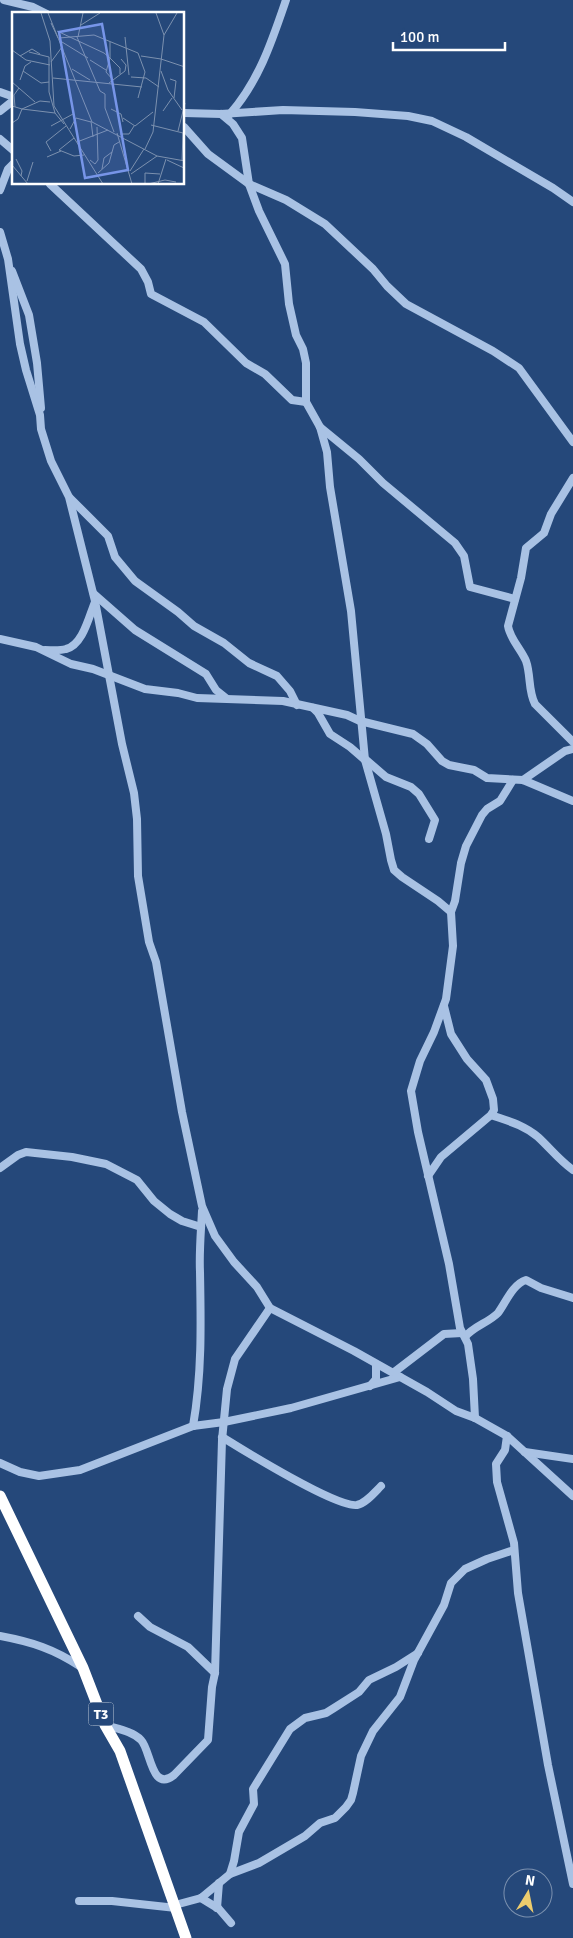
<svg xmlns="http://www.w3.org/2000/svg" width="573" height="1938" font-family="Signika,sans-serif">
<rect width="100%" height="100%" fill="#25487a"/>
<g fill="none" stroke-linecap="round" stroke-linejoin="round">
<g stroke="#a9c2e4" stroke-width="8">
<polyline points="4,0 33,7 47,14"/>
<polyline points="0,92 14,97"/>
<polyline points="0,111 14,100"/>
<polyline points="184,113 221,114 283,110 355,112 408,116 432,121 466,137 553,188 573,202"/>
<polyline points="221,114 233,124 242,138 249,184 259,211 285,264 289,304 296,335 303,349 306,363 306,402 320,427 327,452 330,487 351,611 365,760 386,834 391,860 394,870 402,877 438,901 451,912 453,946 446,999 434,1032 420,1061 411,1091 418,1132 449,1264 460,1328 468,1344 473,1379 475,1418"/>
<path d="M230 114C259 81 272 41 286 0"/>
<polyline points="184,127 208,154 249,184 286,200 325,224 373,269 387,286 406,304 493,351 519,368 573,442"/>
<polyline points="0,139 14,151"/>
<polyline points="50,184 141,269 148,282 151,294 204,322 246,363 265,374 292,400 306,402"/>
<polyline points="0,190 8,169 14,163"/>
<polyline points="0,232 8,259 20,344 26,370 40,415 41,429 51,461 69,497 95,601 122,744 134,793 137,819 138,876 149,942 156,962 182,1112 202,1206 215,1236 234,1262 257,1287 270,1308 354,1351 427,1392 456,1411 475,1418 507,1436 573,1496"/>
<polyline points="12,271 29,315 37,363 41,408"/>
<polyline points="320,427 359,459 383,483 455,543 464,556 470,587 515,599"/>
<path d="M573 478 551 514 544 533 526 548 521 578 508 626C510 639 521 649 526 661 531 675 528 691 535 704L573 742"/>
<polyline points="70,498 108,536 115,557 135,581 178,612 194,626 224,643 249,663 277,676 290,691 297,705"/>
<polyline points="94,594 135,630 206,674 216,690 226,698"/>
<polyline points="0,639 36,647 71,664 93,669 145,689 178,693 197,698 283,701 347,715 360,721 413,734 427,744 442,761 449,765 474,770 487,778 523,780 573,801"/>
<path d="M45 650C52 650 59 651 66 649 83 645 89 616 95 602"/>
<polyline points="313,708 318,713 330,734 350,747 365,760"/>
<polyline points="364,758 386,777 411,787 419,794 435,820 429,839"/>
<polyline points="523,780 565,751 573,749"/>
<polyline points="451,912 455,901 461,863 466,846 482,815 487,809 500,801 513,780"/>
<path d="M491 1115C508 1121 524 1125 538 1137 550 1148 559 1160 573 1170"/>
<polyline points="0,1168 18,1155 26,1152 72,1157 106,1164 137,1180 154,1201 170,1214 182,1221 201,1227"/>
<polyline points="428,1176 441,1157 491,1115 494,1110 493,1099 486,1080 467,1059 451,1034 444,1006"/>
<path d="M465 1337C474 1326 488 1323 498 1313 506 1302 513 1284 526 1280L541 1288 573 1298"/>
<polyline points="393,1373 444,1334 462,1333"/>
<polyline points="370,1386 376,1379 376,1365"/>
<path d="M193 1426C202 1375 201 1324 200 1272 199 1252 201 1231 202 1211"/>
<polyline points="507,1436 505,1450 496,1464 497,1482 514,1543 518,1593 548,1765 573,1884"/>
<path d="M222 1437C243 1450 337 1508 357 1505 366 1503 375 1492 381 1486"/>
<polyline points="525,1452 573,1459"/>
<polyline points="0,1463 20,1472 39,1476 80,1470 193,1426 224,1422 291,1408 400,1377"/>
<polyline points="138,1616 150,1627 188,1647 215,1673"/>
<path d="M0 1636C32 1642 54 1649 81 1667"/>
<path d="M105 1725C117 1729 132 1731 141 1740 151 1750 151 1793 174 1775L208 1740 212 1687 215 1673 222 1440 227 1389 235 1359 270 1308"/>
<polyline points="230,1874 234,1861 239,1832 254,1804 253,1789 290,1729 305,1718 326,1713 334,1708 359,1692 369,1680 396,1667 418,1653"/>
<polyline points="201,1898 219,1909 231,1923"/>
<polyline points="79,1901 112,1901 176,1908"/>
<polyline points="175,1905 201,1898 230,1874 259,1863 305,1836 320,1823 335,1818 346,1807 351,1800 353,1793 361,1756 373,1731 400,1697 414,1660 444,1605 451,1583 465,1569 487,1559 514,1550"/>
<polyline points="217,1908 219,1883"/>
</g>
<polyline stroke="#fff" stroke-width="11" points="0,1496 83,1668 105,1725 120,1751 186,1938"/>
</g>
<g text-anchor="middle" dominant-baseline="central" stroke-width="5" stroke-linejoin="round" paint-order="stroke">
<rect fill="#25487a" stroke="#bec8d7" stroke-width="1" x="88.5" y="1702.5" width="25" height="23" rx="4"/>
<g font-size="14" font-weight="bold" fill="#fff">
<text x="101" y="1714">T3</text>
</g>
</g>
<g transform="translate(12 12)">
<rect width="172" height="172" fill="#25487a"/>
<path fill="none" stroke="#7c91af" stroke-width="1" d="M29 1 38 29 42 94 91 172M36 1 80 110 145 144 173 149M39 11 46 26M69 13 88 1M45 19 92 41 98 46 94 60 101 68M152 23 165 1M65 25 88 79 93 82V96L102 120M66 25 71 1M113 25 117 63M47 26 82 23 126 41 133 60 126 86M50 30 76 46M98 30V46L108 56V62M0 38 14 48 38 53M17 40 37 45V80L43 101M8 44 20 37 28 42M129 44 149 47M149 47 173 55M78 48 94 58M39 50 50 35M60 57 78 68M11 59 29 71 37 70M149 59 156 78 170 98M119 65 134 66 147 75M41 66 130 75M158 67 164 69 162 86M8 68 13 54 19 50M0 70 23 90M97 71 113 59 114 53 109 47M0 94 10 97 28 89 38 90M3 95 2 83 7 76M99 97 109 102 111 110M151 99 160 86M111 106 123 114 141 100M79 109 81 125M0 111 6 107 10 97 43 101 52 112M139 113 171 121 170 149M39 114 61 102M58 117 64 106 79 110M166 119 173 91M105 121 120 172M108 122H117L122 114M62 126 47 138 62 144 72 143M65 130 96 118M133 137 141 120 151 32 152 23 144 1M39 139 34 130 54 114M35 145 49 139M4 147 10 159 9 164M78 148 83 152 86 148 85 115M155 148 172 156M0 153 16 172M90 157 92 146 100 140M118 159 132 137M86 161 97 151 102 133 107 130M119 162 145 144M15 169 21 150M133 172V161L148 162M136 172 153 168 164 170M146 172 154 147"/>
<path fill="#7795e8" fill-opacity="0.15" stroke="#7795e8" stroke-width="2.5" d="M90 12 116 158 73 166 47 20Z"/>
<rect width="172" height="172" fill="none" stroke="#fff" stroke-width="2.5"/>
</g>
<g transform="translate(528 1893) rotate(10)"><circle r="24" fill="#25487a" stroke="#7c91af"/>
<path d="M0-4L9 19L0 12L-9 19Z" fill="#edcc6d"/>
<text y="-8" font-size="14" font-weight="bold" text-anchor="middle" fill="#ffffff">N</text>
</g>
<path d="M393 42v8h112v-8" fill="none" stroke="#ffffff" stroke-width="2.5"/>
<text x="400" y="42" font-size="15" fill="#ffffff" stroke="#25487a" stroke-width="4" paint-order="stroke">100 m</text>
</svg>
